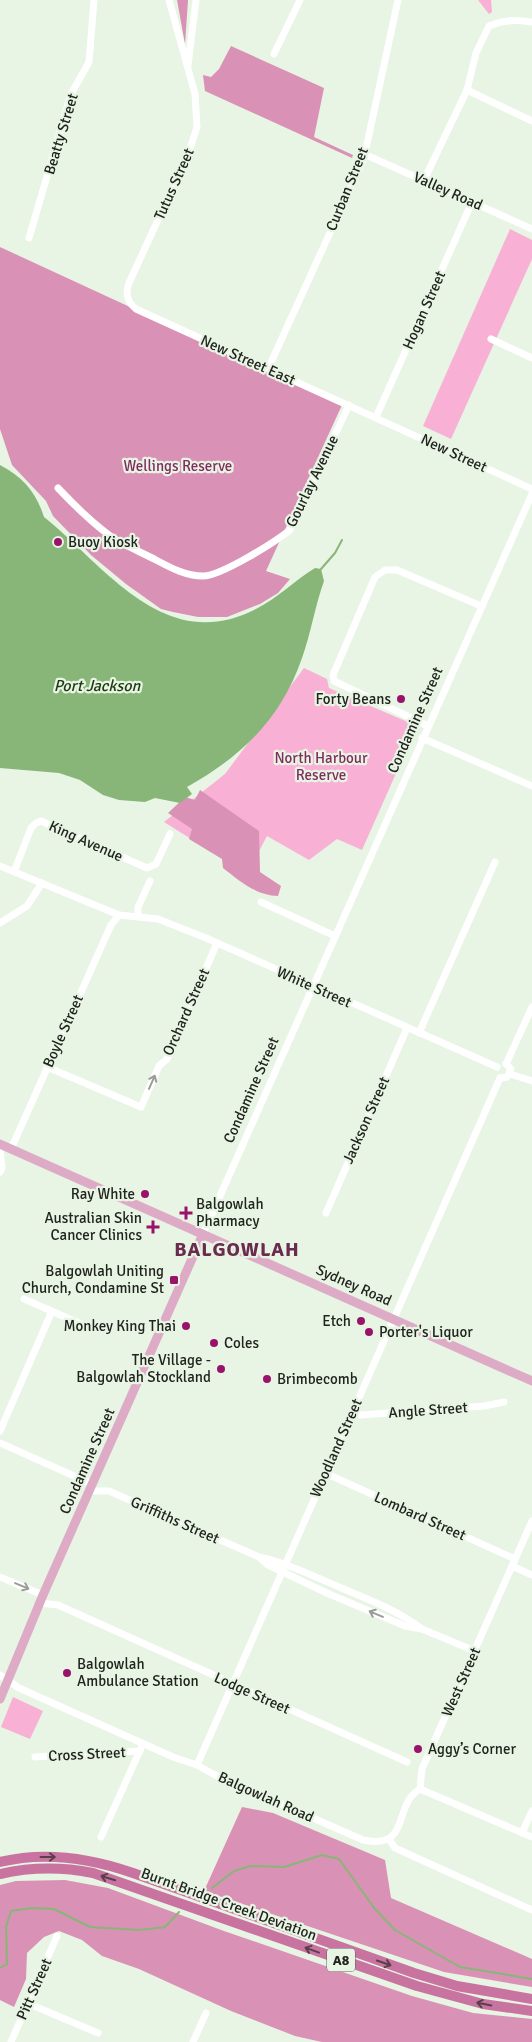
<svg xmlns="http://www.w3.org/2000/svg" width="532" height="2042" font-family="Signika,sans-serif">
<rect width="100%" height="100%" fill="#e8f4e4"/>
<g fill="#f8b1d5">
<polygon points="478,0 491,0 492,12 489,14"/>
<polygon points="510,229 532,240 532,259 451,439 423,426"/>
<polygon points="304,668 327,679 329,688 417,726 362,850 337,839 309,860 267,836 247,874 164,822 225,774"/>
<polygon points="13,1697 43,1711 30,1739 1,1727"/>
</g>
<g fill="#da91b6">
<polygon points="177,0 188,0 185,44"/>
<polygon points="231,46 324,88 314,137 353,155 352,158 205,91 203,75 211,77 219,69"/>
<polygon points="0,247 342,405 266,571 290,579 278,593 260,604 227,617 198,617 173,612 161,609 126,584 91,555 53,516 46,501 12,465 0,429"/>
<path d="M200 790 259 831 260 872 281 886 278 896C255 895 240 881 223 868L222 859 189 839 192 829 168 813 185 797 195 800Z"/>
<polygon points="242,1807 273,1813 385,1860 391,1898 532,1959 532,1987 444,1972 204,1891"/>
<polygon points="65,1880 108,1888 224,1931 412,1996 473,2013 532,2019 532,2042 322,2042 295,2036 231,2011 139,1969 102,1956 82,1940 59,1931 44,1937 27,1953 26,1979 14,2007 0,2000 0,1885 16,1881"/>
</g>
<path fill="#88b678" d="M0 465C23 477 36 492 44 517 106 567 165 656 256 609 278 598 294 581 315 568L321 569 324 581C315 606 311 633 302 658 281 719 242 756 187 787L192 794 180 803 155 798 145 802 119 800 103 795 80 780 59 773 0 768Z"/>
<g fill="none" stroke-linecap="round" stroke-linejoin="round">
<g stroke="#88b678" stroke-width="2">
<polyline points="321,569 335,553 342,540"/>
<polyline points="212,1888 234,1871 250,1866 284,1867 322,1855 339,1859 375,1909 395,1930 460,1967 532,1979"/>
<polyline points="0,1968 7,1964 6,1927 11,1911 32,1908 54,1909 90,1927 139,1930 165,1927 179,1912"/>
</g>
<g stroke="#fff" stroke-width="7">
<path d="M169 0 195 94 197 127 189 152 129 283C125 294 127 302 136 309L532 489"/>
<polyline points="274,54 300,0"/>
<polyline points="188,65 196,0"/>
<polyline points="467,90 532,121"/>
<polyline points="364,154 532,229"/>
<path d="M424 180 467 90 476 53 489 26C503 20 517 19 532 22"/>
<polyline points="29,238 71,94 89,62 94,0"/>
<polyline points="491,339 532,358"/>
<polyline points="268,369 364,158 398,0"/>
<polyline points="376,417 472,202"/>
<path d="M58 488C74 505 90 521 109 535 123 545 141 552 156 560 171 568 186 576 203 576 221 576 275 542 290 530L349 405"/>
<polyline points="428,726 334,681 333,675 375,577 385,570 397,570 481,606"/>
<polyline points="422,738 532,786"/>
<polyline points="0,866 119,915 158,919 206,938 497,1067"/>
<polyline points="14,872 31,828 36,823 41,821 147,868 156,864 170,834"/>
<polyline points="261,902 335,936"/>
<polyline points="138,917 138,907 150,881"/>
<polyline points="0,923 27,906 42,883"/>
<polyline points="419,1033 495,862"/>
<polyline points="506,1064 532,1007"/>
<polyline points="47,1067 141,1107 159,1066 167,1059 217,943"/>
<polyline points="510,1074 532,1081"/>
<polyline points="500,1078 507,1077 511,1069 506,1064"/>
<polyline points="0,1149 2,1168 0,1172"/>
<polyline points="11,1149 111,925 119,915"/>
<polyline points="326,1213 407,1028"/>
<polyline points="203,1234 532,494"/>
<polyline points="24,1299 81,1324"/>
<polyline points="353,1411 361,1415 484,1406 504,1402"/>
<polyline points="0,1431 52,1311"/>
<polyline points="0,1443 92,1484"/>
<polyline points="325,1473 515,1559"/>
<path d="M89 1491H109L259 1557C287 1563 313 1576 339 1587 367 1599 397 1610 422 1629"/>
<polyline points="260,1558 268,1565 329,1594 405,1626 422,1629 475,1651"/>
<polyline points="512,1566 532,1575"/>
<polyline points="0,1577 43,1595"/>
<polyline points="40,1603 58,1605 407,1762"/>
<path d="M0 1675 19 1688 173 1757 197 1765 215 1775 363 1840C412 1850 392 1805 420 1789"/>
<polyline points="35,1757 140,1751"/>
<polyline points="197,1765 500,1078"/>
<polyline points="420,1789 422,1769 532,1521"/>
<polyline points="420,1789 532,1837"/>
<polyline points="522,1833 532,1811"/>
<polyline points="101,1837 141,1748"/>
<polyline points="389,1839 395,1848 532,1910"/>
<polyline points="27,2003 98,2033"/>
<polyline points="11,2042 57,1936"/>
<polyline points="193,2042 206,2013"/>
</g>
<g stroke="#deabc6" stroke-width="9">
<polyline points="0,1144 532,1381"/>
<polyline points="0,1699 43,1595 203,1234"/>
</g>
<g stroke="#c873a0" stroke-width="10">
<path d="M0 1862C45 1851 90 1858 133 1873L414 1973 457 1986 532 1999"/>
<path d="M0 1874C31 1867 62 1867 93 1873L417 1986 483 2004 532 2011"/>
</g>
</g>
<defs><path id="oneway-shaft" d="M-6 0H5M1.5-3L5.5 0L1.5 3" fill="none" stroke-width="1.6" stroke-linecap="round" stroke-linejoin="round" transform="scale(1.25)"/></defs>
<g stroke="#9b9c9a">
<use href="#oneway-shaft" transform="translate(152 1082) rotate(-66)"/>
<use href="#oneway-shaft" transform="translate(22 1586) rotate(23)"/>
<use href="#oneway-shaft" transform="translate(376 1614) rotate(-157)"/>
</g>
<g stroke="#5b404c">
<use href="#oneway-shaft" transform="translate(48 1857)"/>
<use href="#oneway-shaft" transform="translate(108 1878) rotate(-163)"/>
<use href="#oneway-shaft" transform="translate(312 1950) rotate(-160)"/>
<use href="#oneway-shaft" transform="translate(384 1963) rotate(19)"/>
<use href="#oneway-shaft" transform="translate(484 2004) rotate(-169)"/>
</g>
<g fill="#981369" stroke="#e8f4e4" stroke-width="2">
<circle cx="58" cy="542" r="5"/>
<circle cx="401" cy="699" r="5"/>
<circle cx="145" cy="1194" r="5"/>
<path d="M183.5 1205.5h5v5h5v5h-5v5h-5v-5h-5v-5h5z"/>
<path d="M150.5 1219.5h5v5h5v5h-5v5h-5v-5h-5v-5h5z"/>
<rect x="169" y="1275" width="10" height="10" rx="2.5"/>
<circle cx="361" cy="1321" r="5"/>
<circle cx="186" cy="1326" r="5"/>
<circle cx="369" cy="1332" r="5"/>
<circle cx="214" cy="1343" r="5"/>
<circle cx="221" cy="1369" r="5"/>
<circle cx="267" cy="1379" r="5"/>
<circle cx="67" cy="1673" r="5"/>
<circle cx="418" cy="1749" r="5"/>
</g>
<g text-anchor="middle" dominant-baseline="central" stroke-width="4.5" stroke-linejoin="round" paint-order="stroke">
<rect fill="#e8f4e4" stroke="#5c6259" stroke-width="1" x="327" y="1948.5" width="28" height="23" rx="4"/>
<g font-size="14" font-weight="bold" fill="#20241e">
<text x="341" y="1960">A8</text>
</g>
<g font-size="15" fill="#20241e" stroke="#e8f4e4">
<text transform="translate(61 134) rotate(-73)">Beatty Street</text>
<text transform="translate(174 184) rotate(-66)">Tutus Street</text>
<text transform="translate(347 189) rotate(-68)">Curban Street</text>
<text transform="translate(448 191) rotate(24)">Valley Road</text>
<text transform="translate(424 310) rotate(-66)">Hogan Street</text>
<text transform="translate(248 360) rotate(24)">New Street East</text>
<text transform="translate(454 453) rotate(25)">New Street</text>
<text transform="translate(312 481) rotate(-64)">Gourlay Avenue</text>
<text transform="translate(415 720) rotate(-66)">Condamine Street</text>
<text transform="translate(86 841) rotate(24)">King Avenue</text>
<text transform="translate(314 987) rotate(24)">White Street</text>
<text transform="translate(186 1012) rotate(-66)">Orchard Street</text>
<text transform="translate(63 1031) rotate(-66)">Boyle Street</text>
<text transform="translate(251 1090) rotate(-66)">Condamine Street</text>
<text transform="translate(366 1120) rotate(-66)">Jackson Street</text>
<text transform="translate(354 1285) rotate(24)">Sydney Road</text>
<text transform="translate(428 1410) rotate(-4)">Angle Street</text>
<text transform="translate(336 1448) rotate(-66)">Woodland Street</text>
<text transform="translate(87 1461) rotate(-66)">Condamine Street</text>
<text transform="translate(420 1516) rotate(24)">Lombard Street</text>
<text transform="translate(175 1520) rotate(24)">Griffiths Street</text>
<text transform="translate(461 1682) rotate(-66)">West Street</text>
<text transform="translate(252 1693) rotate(24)">Lodge Street</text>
<text transform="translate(87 1754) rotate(-3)">Cross Street</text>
<text transform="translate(266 1797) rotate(24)">Balgowlah Road</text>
<text transform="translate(229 1904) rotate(20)">Burnt Bridge Creek Deviation</text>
<text transform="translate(34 1989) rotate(-66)">Pitt Street</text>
</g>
<g font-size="15" fill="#812c5e" stroke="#e8f4e4">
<text x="178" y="466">Wellings Reserve</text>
<text x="321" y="758">North Harbour<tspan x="321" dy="17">Reserve</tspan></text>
</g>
<g font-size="15" fill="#20241e" stroke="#e8f4e4" text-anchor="start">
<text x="68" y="542">Buoy Kiosk</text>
<text x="391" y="699" text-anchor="end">Forty Beans</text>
<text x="135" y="1194" text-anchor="end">Ray White</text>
<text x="196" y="1204">Balgowlah<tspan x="196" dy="17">Pharmacy</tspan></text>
<text x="142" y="1218" text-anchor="end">Australian Skin<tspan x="142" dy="17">Cancer Clinics</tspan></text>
<text x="164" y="1271" text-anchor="end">Balgowlah Uniting<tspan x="164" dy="17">Church, Condamine St</tspan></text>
<text x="351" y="1321" text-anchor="end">Etch</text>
<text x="176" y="1326" text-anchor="end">Monkey King Thai</text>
<text x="379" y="1332">Porter's Liquor</text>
<text x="224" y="1343">Coles</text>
<text x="211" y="1360" text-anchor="end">The Village -<tspan x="211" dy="17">Balgowlah Stockland</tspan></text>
<text x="277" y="1379">Brimbecomb</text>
<text x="77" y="1664">Balgowlah<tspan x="77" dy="17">Ambulance Station</tspan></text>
<text x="428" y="1749">Aggy’s Corner</text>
</g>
<g font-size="16" font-style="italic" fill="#1c3a0f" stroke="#e8f4e4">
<text x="97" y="686">Port Jackson</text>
</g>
<g font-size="20" font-weight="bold" letter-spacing="1" fill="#692b4e" stroke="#e8f4e4">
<text x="237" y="1249">BALGOWLAH</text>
</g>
</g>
</svg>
